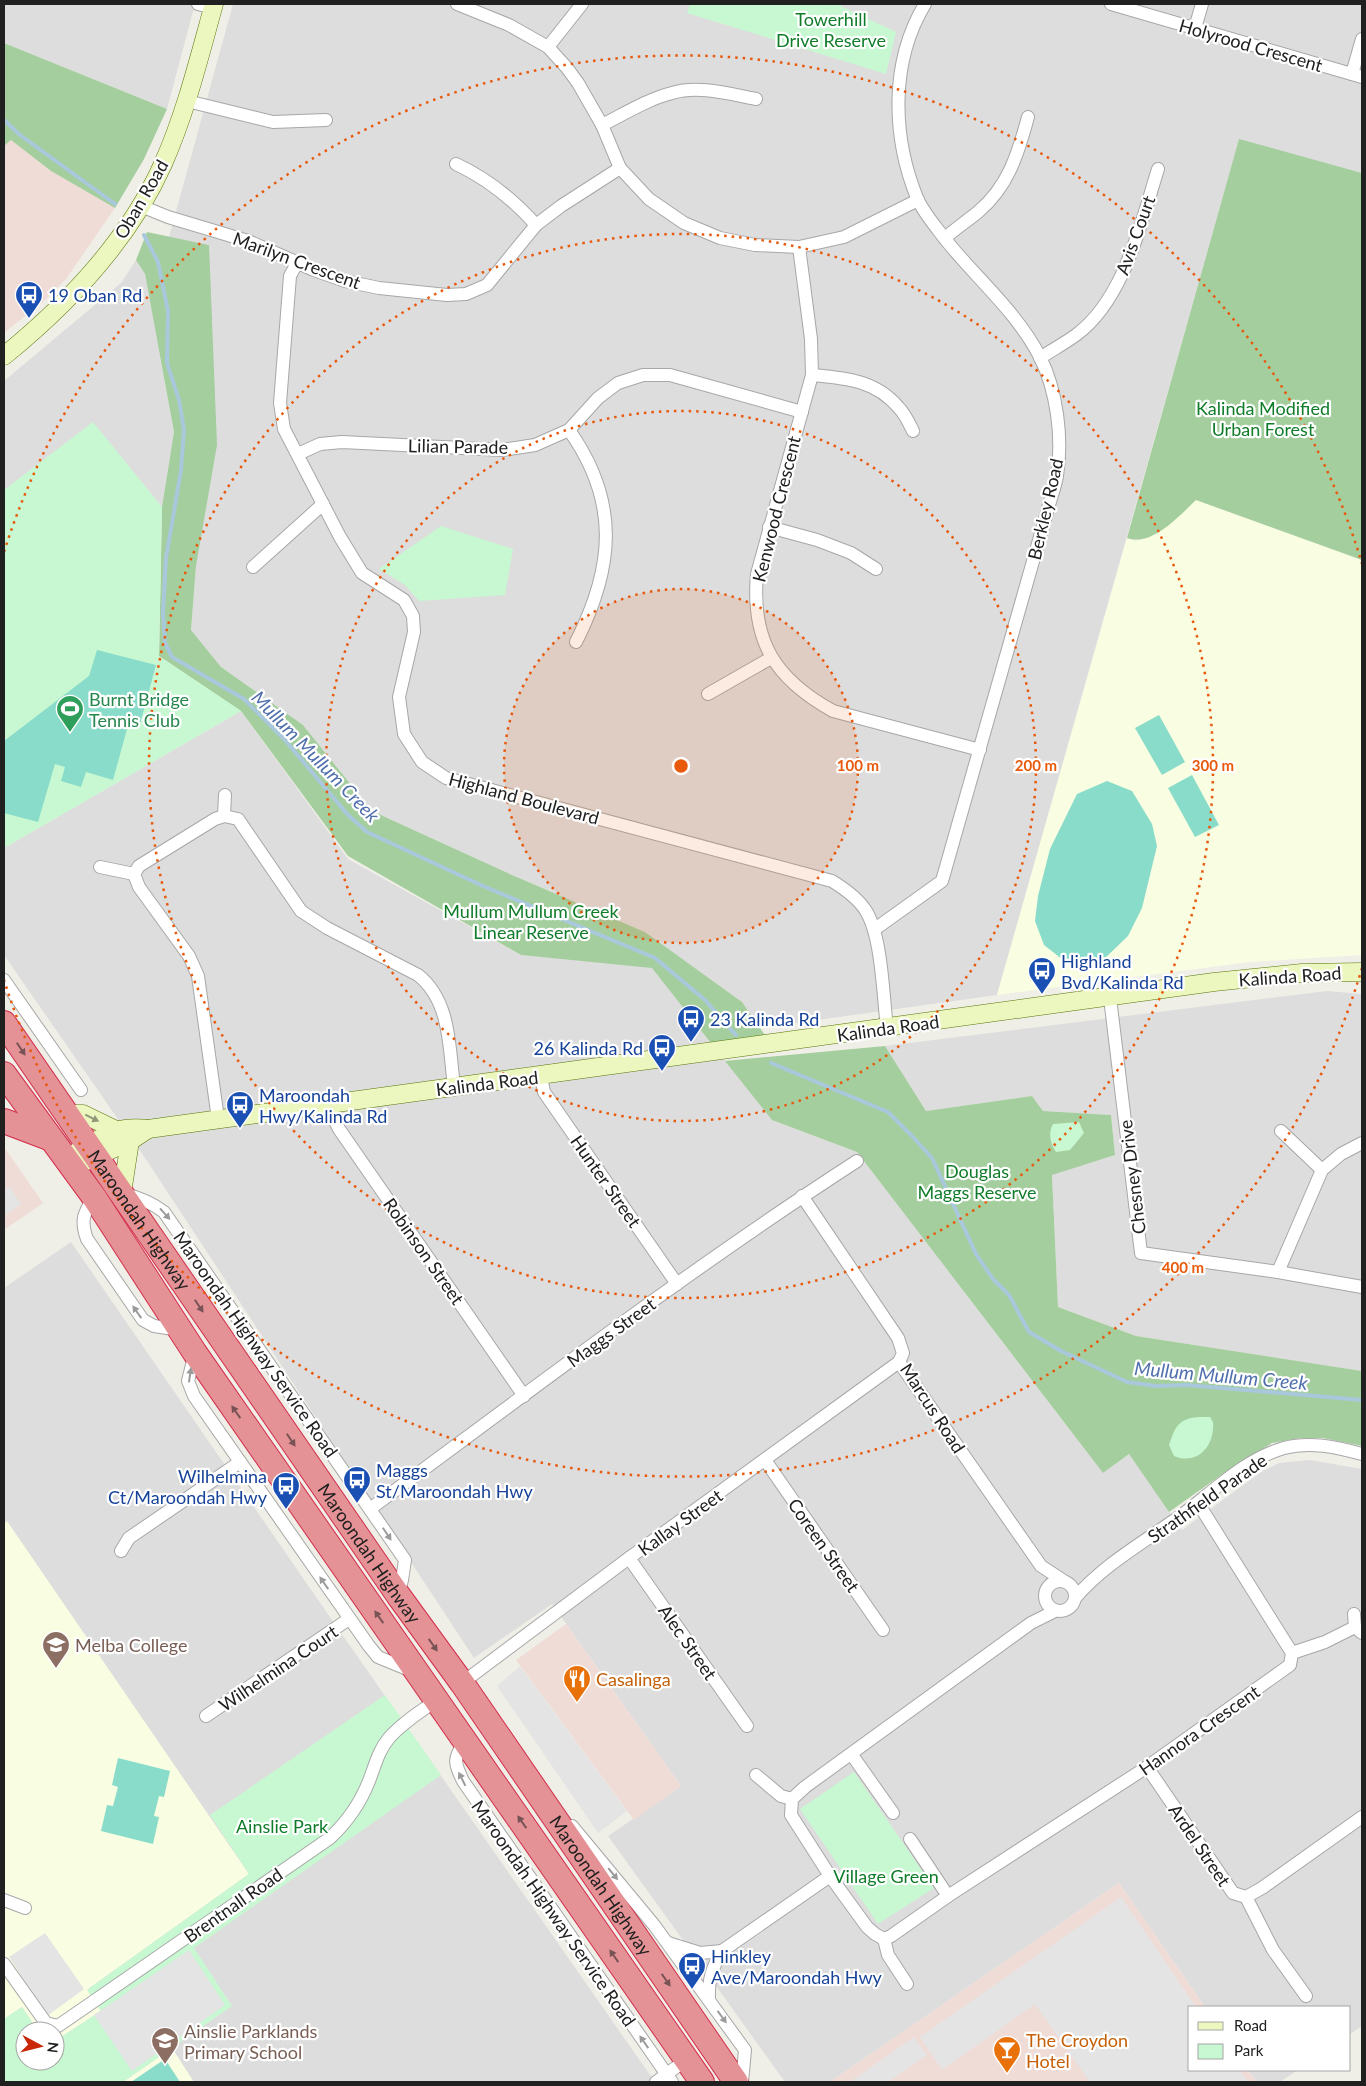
<svg xmlns="http://www.w3.org/2000/svg" width="1366" height="2086" font-family="Lato,sans-serif">
<rect width="100%" height="100%" fill="#f0efe7"/>
<g fill="#dedddd" fill-rule="evenodd">
<polygon points="4,4 195,4 167,109 4,43"/>
<polygon points="233,4 1362,4 1362,173 1239,140 997,995 760,1028 742,1002 645,932 512,875 372,811 303,725 221,667 191,630 196,566 209,245 169,237"/>
<polygon points="136,260 145,274 174,432 162,507 93,423 4,490 4,381 121,283"/>
<polygon points="241,711 348,859 521,955 652,967 772,1120 857,1152 1103,1473 1129,1454 1182,1530 1261,1472 1279,1463 1310,1460 1362,1469 1362,2026 1350,2034 1350,2007 1205,2007 1119,1883 830,2082 785,2082 608,1836 681,1786 552,1604 474,1658 147,1161 4,955 4,848"/>
<polygon points="1327,991 1362,994 1362,1371 1136,1336 1058,1307 1052,1174 1115,1155 1111,1115 1043,1111 1032,1096 926,1111 885,1046"/>
<path d="M71 1242 332 1620 655 2082H4V1288ZM25 2031H55V2061H25Z"/>
<polygon points="1248,2070 1298,2070 1280,2082 1257,2082"/>
</g>
<g fill="#f0dcd7">
<polygon points="11,140 51,171 115,208 66,279 44,301 4,333 4,146"/>
<polygon points="4,1147 43,1203 4,1230"/>
<polygon points="566,1624 681,1786 634,1820 516,1660"/>
<polygon points="1119,1883 1205,2007 1190,2007 1190,2070 1248,2070 1257,2082 830,2082"/>
</g>
<g fill="#f9fee2">
<polygon points="1196,500 1362,560 1362,955 1249,962 997,995 1127,538 1135,541 1147,538 1164,528"/>
<polygon points="7,1521 249,1874 88,1989 101,2011 55,2041 55,2031 38,2031 22,2007 4,2019 4,1523"/>
<polygon points="172,2048 194,2082 123,2082"/>
</g>
<g fill="#a4ce9e">
<polygon points="4,43 167,109 144,159 115,208 51,171 11,140 4,146"/>
<path d="M1239 139 1362 173V560L1196 500C1179 516 1152 547 1127 538Z"/>
<polygon points="147,232 209,245 217,445 196,566 191,630 221,667 303,725 372,811 512,875 645,932 742,1002 771,1044 718,1052 652,968 521,955 348,856 241,711 159,656 162,507 174,432 145,274 136,260"/>
<polygon points="885,1046 926,1111 1032,1096 1043,1111 1111,1115 1115,1155 1052,1175 1058,1307 1136,1336 1362,1371 1362,1446 1323,1438 1301,1438 1272,1443 1224,1473 1169,1512 1129,1454 1103,1473 857,1152 772,1120 725,1061"/>
</g>
<g fill="#c7f8d2">
<polygon points="690,4 841,4 841,6 896,32 886,74 687,13"/>
<polygon points="93,422 162,507 159,656 241,711 4,848 4,490"/>
<polygon points="441,526 513,549 505,595 419,601 405,585 379,569"/>
<path d="M1079 1122 1084 1133 1070 1150 1056 1152C1050 1144 1048 1132 1053 1124Z"/>
<path d="M1198 1417H1210L1213 1422C1215 1445 1198 1466 1174 1456L1169 1445C1175 1427 1178 1419 1198 1417Z"/>
<polygon points="385,1695 441,1775 194,1948 232,2006 123,2082 4,2082 4,2019 22,2007 38,2031 25,2031 25,2061 55,2061 55,2041 101,2011 87,1990 249,1874 210,1815"/>
<polygon points="854,1772 934,1888 878,1924 800,1809"/>
</g>
<g fill="#89dcc9">
<polygon points="97,650 156,665 140,724 129,722 113,780 86,772 81,787 61,781 65,767 55,764 38,822 4,813 4,741 89,676"/>
<polygon points="1159,715 1185,762 1162,775 1135,728"/>
<polygon points="1192,775 1219,825 1195,837 1168,788"/>
<polygon points="1107,781 1132,791 1152,824 1157,846 1142,908 1128,936 1104,959 1084,963 1062,959 1044,945 1035,921 1038,896 1050,849 1077,794"/>
<polygon points="118,1758 170,1771 164,1797 159,1796 154,1816 159,1817 153,1844 101,1831 107,1805 113,1806 118,1787 112,1785"/>
<polygon points="165,2059 180,2082 131,2082"/>
</g>
<g fill="#e4e4e4">
<polygon points="10,1187 21,1204 4,1216 4,1191"/>
<polygon points="520,1666 627,1811 598,1833 497,1686"/>
<polygon points="1121,1897 1196,2007 1190,2007 1190,2070 1239,2070 1248,2082 1090,2082 1035,2004 942,2070 920,2037"/>
<polygon points="45,1933 84,1989 47,2016 9,1957"/>
<polygon points="189,1950 225,2005 132,2071 94,2015"/>
<polygon points="914,2037 927,2055 888,2082 850,2082"/>
</g>
<g fill="none" stroke-linecap="round" stroke-linejoin="round">
<g stroke="#a9c8dc" stroke-width="4">
<polyline points="4,120 20,135 115,204"/>
<polyline points="144,235 158,262 168,311 167,363 179,400 184,430 181,470 166,558 163,613 165,643 172,657 244,699 285,740 348,815 367,832 483,886 655,958 705,1000 736,1035"/>
<polyline points="771,1063 888,1112 913,1137 932,1158 976,1254 993,1279 1009,1295 1029,1332 1061,1351 1127,1382 1156,1386 1187,1385 1362,1400"/>
</g>
<defs>
<g id="street">
<polyline points="198,4 213,8"/>
<polyline points="457,4 509,25 548,47 567,68 578,83 602,125 620,168 649,199 684,223 720,238 755,245 799,247 844,237 918,200"/>
<polyline points="1111,4 1362,77"/>
<polyline points="1195,28 1202,4"/>
<polyline points="548,47 582,4"/>
<polyline points="1352,74 1362,39"/>
<polyline points="187,101 273,122 326,120"/>
<path d="M602 125C624 114 648 99 672 93 699 85 729 94 756 99"/>
<path d="M456 164C488 179 512 198 536 225"/>
<polyline points="141,206 168,217 248,241 314,270 345,281 379,288 447,295 466,294 487,285 536,225 561,206 620,168"/>
<path d="M945 238C955 229 967 221 978 212 1008 187 1018 154 1028 117"/>
<path d="M799 247 811 339 812 375 757 574C751 641 775 679 833 711L980 750"/>
<path d="M297 263 290 276 280 403 284 429 340 537 362 573 404 600 413 616 414 632 399 697 404 734 422 762 446 778 832 881C845 889 858 898 866 911 882 937 883 996 887 1028"/>
<path d="M1040 358C1052 350 1065 343 1076 335 1124 300 1141 223 1158 169"/>
<path d="M812 375C845 378 876 380 899 408 905 414 909 423 913 431"/>
<path d="M569 430C620 502 614 567 576 642"/>
<polyline points="298,454 320,444 342,442 502,450 535,445 569,430 598,398 618,383 643,375 670,375 802,412"/>
<polyline points="769,527 817,540 851,553 876,569"/>
<polyline points="253,567 323,504"/>
<polyline points="708,694 771,658"/>
<polyline points="224,816 225,795"/>
<polyline points="100,867 134,874"/>
<path d="M875 929 942 881 1047 512C1050 500 1055 488 1057 476 1063 438 1057 391 1040 357 1017 312 976 278 945 239 936 227 923 212 917 198 892 136 890 62 925 4"/>
<polyline points="4,980 81,1090"/>
<polyline points="1110,998 1141,1253 1278,1272 1362,1287"/>
<polyline points="541,1076 544,1092 677,1284"/>
<polyline points="331,1104 332,1115 339,1129 524,1396"/>
<path d="M218 1119 198 976 189 956 139 887 134 874 139 866 215 819 224 816 238 819 301 911 327 928 418 975C451 1001 449 1048 454 1087"/>
<polyline points="1281,1131 1322,1170"/>
<path d="M122 1193C138 1197 151 1202 164 1212L405 1560 402 1580 398 1595"/>
<polyline points="802,1196 898,1338 903,1353 899,1362 1041,1566 1064,1581"/>
<path d="M94 1197C84 1213 80 1220 87 1239L143 1320 154 1326 180 1330"/>
<polyline points="1278,1272 1322,1170 1341,1154 1362,1143"/>
<polyline points="195,1353 188,1381 194,1396 369,1646 378,1657 412,1671"/>
<polyline points="765,1460 883,1630"/>
<path d="M370 1509C530 1391 690 1269 857 1161"/>
<polyline points="121,1551 129,1538 240,1462"/>
<polyline points="629,1558 747,1726"/>
<circle cx="1060" cy="1596" r="15"/>
<path d="M1075 1598C1104 1564 1146 1541 1183 1514 1214 1491 1245 1459 1284 1448 1310 1441 1336 1447 1362 1454"/>
<polyline points="1354,1614 1355,1627 1362,1633"/>
<polyline points="1292,1653 1325,1642 1355,1627"/>
<polyline points="462,1683 629,1558 899,1362"/>
<polyline points="206,1716 349,1619"/>
<path d="M465 1741C453 1759 454 1762 463 1781L672 2082"/>
<polyline points="852,1755 893,1813"/>
<polyline points="1147,1767 1233,1893 1246,1897 1262,1888 1362,1817"/>
<polyline points="756,1775 781,1796 792,1799"/>
<polyline points="572,1826 654,1925 745,2050 742,2082"/>
<polyline points="910,1839 948,1896"/>
<polyline points="830,1876 867,1927 875,1934 884,1939 891,1936 948,1896 1147,1767 1290,1665 1292,1653 1198,1503"/>
<polyline points="1246,1897 1273,1950 1306,1996"/>
<polyline points="4,1900 25,1908"/>
<polyline points="884,1939 888,1955 907,1984"/>
<polyline points="668,1943 700,1953 722,1951"/>
<path d="M4 1964 46 2023 58 2026 330 1838C348 1821 360 1804 369 1781 375 1766 378 1751 389 1738 402 1723 421 1711 437 1700"/>
<path d="M709 2000C708 1980 712 1968 722 1951L830 1876 791 1815 792 1799 805 1787 1031 1623 1055 1611"/>
<polyline points="656,2082 687,2059"/>
</g>
<g id="secondary">
<path d="M4 356C68 304 129 240 163 164 186 112 199 58 214 4"/>
<polyline points="66,1114 83,1114 116,1130"/>
<path d="M78 1151C105 1136 116 1125 148 1129L1214 982 1302 973 1362 972"/>
<polyline points="86,1161 130,1141 148,1129"/>
<polyline points="122,1193 130,1141"/>
</g>
<g id="highway">
<path id="s1" d="M4 1023 398 1595 462 1683 736 2082"/>
<polyline points="4,1074 94,1197 195,1353 702,2082"/>
<polyline points="4,1121 49,1138"/>
</g>
</defs>
<use href="#street" stroke="#a7a7a7" stroke-width="14"/>
<use href="#secondary" stroke="#58750a" stroke-width="19"/>
<use href="#highway" stroke="#d42e4d" stroke-width="26"/>
<use href="#street" stroke="#fff" stroke-width="12"/>
<use href="#secondary" stroke="#ebf7be" stroke-width="18"/>
<use href="#highway" stroke="#e49295" stroke-width="24"/>
</g>
<defs><path id="oneway-solid" d="M-6-.8H1V-3.2L6.5 0L1 3.2V.8H-6Z" transform="scale(1.25)"/></defs>
<g fill="#785355">
<use href="#oneway-solid" transform="translate(21 1049) rotate(56)"/>
<use href="#oneway-solid" transform="translate(199 1306) rotate(56)"/>
<use href="#oneway-solid" transform="translate(236 1412) rotate(-125)"/>
<use href="#oneway-solid" transform="translate(291 1440) rotate(56)"/>
<use href="#oneway-solid" transform="translate(379 1617) rotate(-125)"/>
<use href="#oneway-solid" transform="translate(433 1645) rotate(55)"/>
<use href="#oneway-solid" transform="translate(522 1822) rotate(-125)"/>
<use href="#oneway-solid" transform="translate(614 1956) rotate(-125)"/>
<use href="#oneway-solid" transform="translate(666 1980) rotate(55)"/>
</g>
<use fill="#909677" href="#oneway-solid" transform="translate(92 1118) rotate(26)"/>
<g fill="#9b9b9b">
<use href="#oneway-solid" transform="translate(165 1214) rotate(48)"/>
<use href="#oneway-solid" transform="translate(137 1312) rotate(-125)"/>
<use href="#oneway-solid" transform="translate(190 1375) rotate(-82)"/>
<use href="#oneway-solid" transform="translate(387 1534) rotate(56)"/>
<use href="#oneway-solid" transform="translate(324 1583) rotate(-125)"/>
<use href="#oneway-solid" transform="translate(462 1779) rotate(-117)"/>
<use href="#oneway-solid" transform="translate(613 1874) rotate(51)"/>
<use href="#oneway-solid" transform="translate(722 2017) rotate(54)"/>
<use href="#oneway-solid" transform="translate(644 2042) rotate(-125)"/>
</g>
<circle cx="681" cy="766" r="177" fill="#e8590c" fill-opacity=".12"/>
<g fill="none" stroke="#e8590c" stroke-width="2.5" stroke-dasharray="2.5 5">
<circle cx="681" cy="766" r="177"/>
<circle cx="681" cy="766" r="355"/>
<circle cx="681" cy="766" r="532"/>
<path d="M1362 968A710 710 0 0 1 4 980M4 552A710 710 0 0 1 1362 564"/>
</g>
<defs>
<symbol id="bus-pin" viewBox="-11 -11 22 30"><path d="M0 17L-7.5 6A9.5 9.5 0 1 1 7.5 6Z" fill="#1a4fb4" stroke="#fff"/><path d="M-5-6H5V4H4V6H2V4H-2V6H-4V4H-5ZM-3.5-4V0h7V-4ZM-3.5 1.2v1.5H-2V1.2ZM2 1.2v1.5H3.5V1.2Z" fill="#fff"/></symbol>
<symbol id="stadium-pin" viewBox="-11 -11 22 30"><path d="M0 17L-7.5 6A9.5 9.5 0 1 1 7.5 6Z" fill="#2e9e5b" stroke="#fff"/><path d="M0-5a6.5 5 0 1 0 0 10a6.5 5 0 1 0 0-10ZM-3.5-1.8h7v3.6h-7Z" fill="#fff"/></symbol>
<symbol id="school-pin" viewBox="-11 -11 22 30"><path d="M0 17L-7.5 6A9.5 9.5 0 1 1 7.5 6Z" fill="#8d6e63" stroke="#fff"/><path d="M0-5L7-2L0 1L-7-2ZM-4 1L0 2.5L4 1V4Q0 6-4 4Z" fill="#fff"/></symbol>
<symbol id="restaurant-pin" viewBox="-11 -11 22 30"><path d="M0 17L-7.5 6A9.5 9.5 0 1 1 7.5 6Z" fill="#e8710a" stroke="#fff"/><path d="M-5-6h1v4h1v-4h1v4h1v-4h1v5L-1.5 .5V6h-2V.5L-5-1ZM5-6V6H3V1.5H1.5Q1.5-4 5-6Z" fill="#fff"/></symbol>
<symbol id="bar-pin" viewBox="-11 -11 22 30"><path d="M0 17L-7.5 6A9.5 9.5 0 1 1 7.5 6Z" fill="#e8710a" stroke="#fff"/><path d="M-6-5H6L.8 .8V4.5H3.5V6h-7V4.5H-.8V.8Z" fill="#fff"/></symbol>
</defs>
<g fill-rule="evenodd">
<use href="#bus-pin" x="13" y="279" width="32" height="43"/>
<use href="#stadium-pin" x="54" y="693" width="32" height="43"/>
<use href="#bus-pin" x="1026" y="955" width="32" height="43"/>
<use href="#bus-pin" x="675" y="1003" width="32" height="43"/>
<use href="#bus-pin" x="646" y="1032" width="32" height="43"/>
<use href="#bus-pin" x="224" y="1089" width="32" height="43"/>
<use href="#bus-pin" x="341" y="1464" width="32" height="43"/>
<use href="#bus-pin" x="270" y="1470" width="32" height="43"/>
<use href="#school-pin" x="40" y="1629" width="32" height="43"/>
<use href="#restaurant-pin" x="561" y="1663" width="32" height="43"/>
<use href="#bus-pin" x="676" y="1950" width="32" height="43"/>
<use href="#school-pin" x="149" y="2025" width="32" height="43"/>
<use href="#bar-pin" x="991" y="2034" width="32" height="43"/>
</g>
<g text-anchor="middle" dominant-baseline="central" stroke-width="4.5" stroke-linejoin="round" paint-order="stroke">
<g font-size="18" fill="#107c2a" stroke="#fff">
<text x="831" y="19">Towerhill<tspan x="831" dy="21">Drive Reserve</tspan></text>
<text x="1263" y="408">Kalinda Modified<tspan x="1263" dy="21">Urban Forest</tspan></text>
<text x="531" y="911">Mullum Mullum Creek<tspan x="531" dy="21">Linear Reserve</tspan></text>
<text x="977" y="1171">Douglas<tspan x="977" dy="21">Maggs Reserve</tspan></text>
<text x="282" y="1826">Ainslie Park</text>
<text x="886" y="1876">Village Green</text>
</g>
<g font-size="18" fill="#202020" stroke="#fff">
<text transform="translate(1251 45) rotate(16)">Holyrood Crescent</text>
<text transform="translate(141 199) rotate(-60)">Oban Road</text>
<text transform="translate(1135 235) rotate(-70)">Avis Court</text>
<text transform="translate(297 260) rotate(20)">Marilyn Crescent</text>
<text transform="translate(458 446) rotate(1)">Lilian Parade</text>
<text transform="translate(776 509) rotate(-76)">Kenwood Crescent</text>
<text transform="translate(1045 509) rotate(-77)">Berkley Road</text>
<text transform="translate(524 798) rotate(15)">Highland Boulevard</text>
<text transform="translate(1290 976) rotate(-4)">Kalinda Road</text>
<text transform="translate(888 1028) rotate(-8)">Kalinda Road</text>
<text transform="translate(487 1083) rotate(-7)">Kalinda Road</text>
<text transform="translate(1132 1177) rotate(-97)">Chesney Drive</text>
<text transform="translate(606 1181) rotate(55)">Hunter Street</text>
<text stroke="none"><textPath href="#s1" startOffset="239">Maroondah Highway</textPath></text>
<text transform="translate(424 1251) rotate(55)">Robinson Street</text>
<text transform="translate(611 1332) rotate(-36)">Maggs Street</text>
<text transform="translate(256 1344) rotate(55)">Maroondah Highway Service Road</text>
<text transform="translate(933 1408) rotate(57)">Marcus Road</text>
<text transform="translate(1207 1498) rotate(-35)">Strathfield Parade</text>
<text transform="translate(680 1522) rotate(-36)">Kallay Street</text>
<text transform="translate(824 1545) rotate(55)">Coreen Street</text>
<text stroke="none"><textPath href="#s1" startOffset="644">Maroondah Highway</textPath></text>
<text transform="translate(688 1642) rotate(55)">Alec Street</text>
<text transform="translate(278 1668) rotate(-34)">Wilhelmina Court</text>
<text transform="translate(1199 1730) rotate(-35)">Hannora Crescent</text>
<text transform="translate(1200 1845) rotate(56)">Ardel Street</text>
<text stroke="none"><textPath href="#s1" startOffset="1049">Maroondah Highway</textPath></text>
<text transform="translate(233 1905) rotate(-35)">Brentnall Road</text>
<text transform="translate(554 1913) rotate(55)">Maroondah Highway Service Road</text>
</g>
<g font-size="18" fill="#164399" stroke="#fff" text-anchor="start">
<text x="48" y="295">19 Oban Rd</text>
<text x="1061" y="961">Highland<tspan x="1061" dy="21">Bvd/Kalinda Rd</tspan></text>
<text x="710" y="1019">23 Kalinda Rd</text>
<text x="643" y="1048" text-anchor="end">26 Kalinda Rd</text>
<text x="259" y="1095">Maroondah<tspan x="259" dy="21">Hwy/Kalinda Rd</tspan></text>
<text x="376" y="1470">Maggs<tspan x="376" dy="21">St/Maroondah Hwy</tspan></text>
<text x="267" y="1476" text-anchor="end">Wilhelmina<tspan x="267" dy="21">Ct/Maroondah Hwy</tspan></text>
<text x="711" y="1956">Hinkley<tspan x="711" dy="21">Ave/Maroondah Hwy</tspan></text>
</g>
<g font-size="18" fill="#27864d" stroke="#fff" text-anchor="start">
<text x="89" y="699">Burnt Bridge<tspan x="89" dy="21">Tennis Club</tspan></text>
</g>
<g font-size="18" fill="#785e54" stroke="#fff" text-anchor="start">
<text x="75" y="1645">Melba College</text>
<text x="184" y="2031">Ainslie Parklands<tspan x="184" dy="21">Primary School</tspan></text>
</g>
<g font-size="18" fill="#c56008" stroke="#fff" text-anchor="start">
<text x="596" y="1679">Casalinga</text>
<text x="1026" y="2040">The Croydon<tspan x="1026" dy="21">Hotel</tspan></text>
</g>
<g font-size="19" font-style="italic" fill="#506fad" stroke="#fff">
<text transform="translate(316 756) rotate(46)">Mullum Mullum Creek</text>
<text transform="translate(1221 1375) rotate(5)">Mullum Mullum Creek</text>
</g>
</g>
<circle cx="681" cy="766" r="8" fill="#e8590c" stroke="#fff" stroke-width="2.5"/>
<g font-size="15" text-anchor="middle" font-weight="bold" fill="#e8590c" stroke="#fff" stroke-width="4.5" stroke-linejoin="round" paint-order="stroke">
<text x="858" y="771">100 m</text>
<text x="1036" y="771">200 m</text>
<text x="1213" y="771">300 m</text>
<text x="1183" y="1273">400 m</text>
</g>
<rect width="1366" height="2086" fill="none" stroke="#202020" stroke-width="10"/>
<rect x="1188" y="2006" width="162" height="65" fill="#ffffff" stroke="#a6a6a6"/>
<rect x="1198" y="2022" width="25" height="8" fill="#ebf7be" stroke="#a6a6a6"/>
<text x="1234" y="2031" font-size="15" fill="#202020">Road</text>
<rect x="1198" y="2044" width="25" height="15" fill="#c7f8d2" stroke="#a6a6a6"/>
<text x="1234" y="2056" font-size="15" fill="#202020">Park</text>
<g transform="translate(40 2046) rotate(97)"><circle r="24" fill="#ffffff" stroke="#a6a6a6"/>
<path d="M0-4L9 19L0 12L-9 19Z" fill="#c82708"/>
<text y="-8" font-size="14" font-weight="bold" text-anchor="middle" fill="#202020">N</text>
</g>
</svg>
